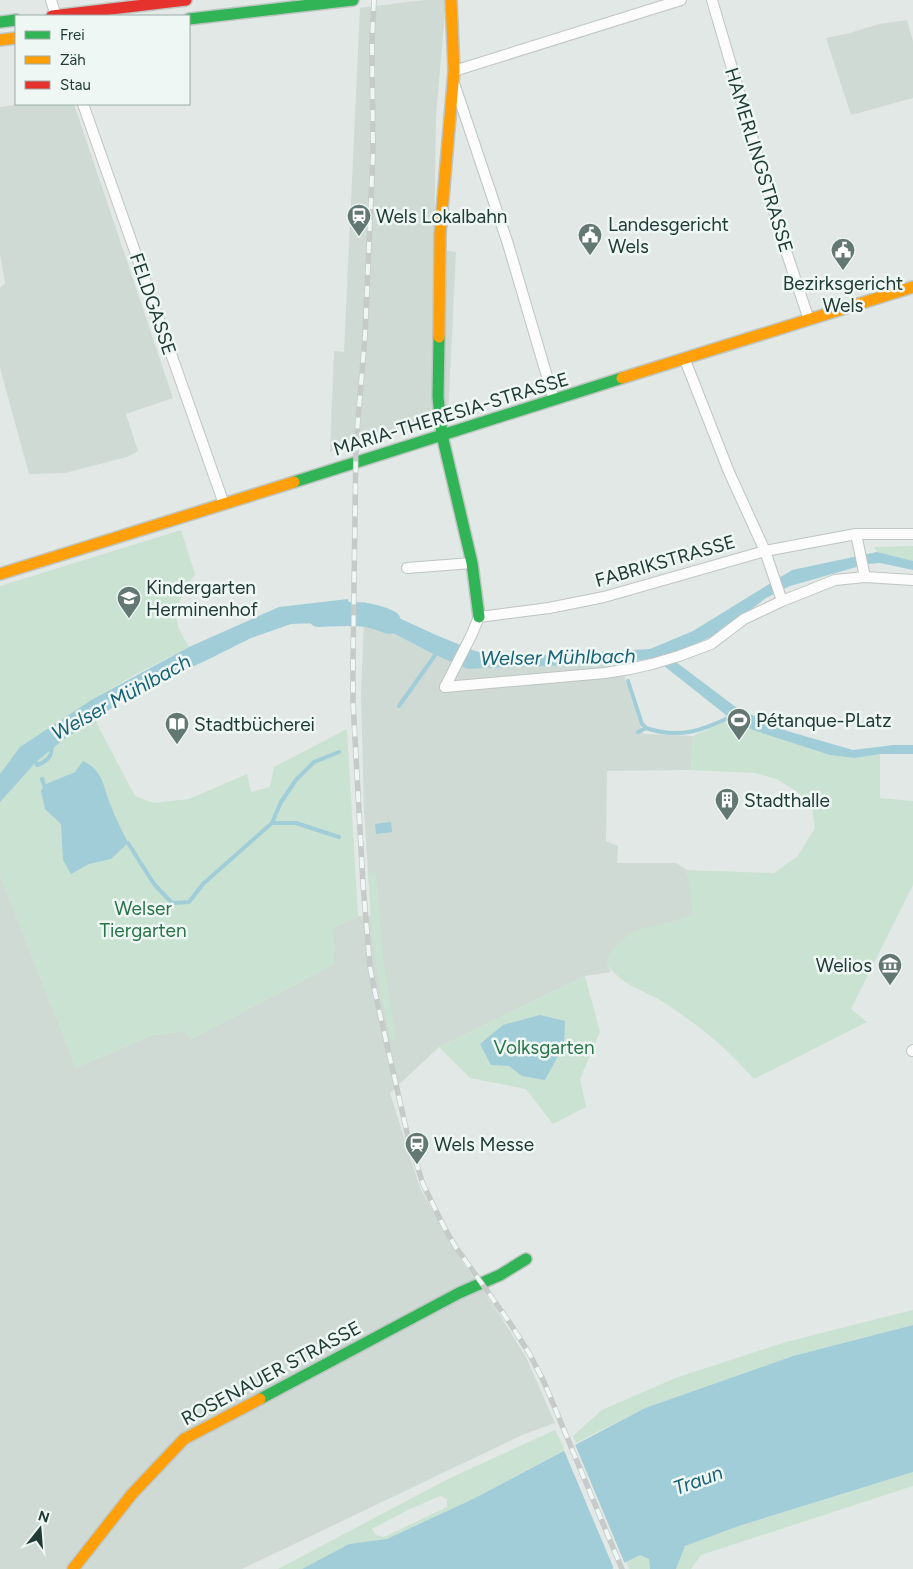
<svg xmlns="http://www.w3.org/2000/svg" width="913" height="1569" font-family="Figtree,sans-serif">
<rect width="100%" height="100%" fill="#e2e8e5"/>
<g fill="#cfdad5">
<polygon points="424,0 446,0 436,117 434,249 456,252 448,416 330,452 334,351 344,352 360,8"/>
<polygon points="907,20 913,41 913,98 851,115 826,38 850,33 879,24"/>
<polygon points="21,104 74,104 173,398 126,414 138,451 127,457 65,473 29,474 0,368 0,288 5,283 0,254 0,107"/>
<polygon points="370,621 431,653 468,669 620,663 643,734 693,736 691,770 607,771 606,841 618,846 617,863 676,863 687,870 694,915 672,922 607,963 611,972 585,976 439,1047 390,1093 420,1188 461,1260 496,1309 526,1357 555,1423 522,1435 242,1569 0,1569 0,874 76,1068 152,1035 185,1031 191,1039 334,964 333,928 358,916 371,916 364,810 361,693 364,622"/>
</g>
<g fill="#cae2d2" fill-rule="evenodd">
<path d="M181 530 195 574C186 588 172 608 178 625 180 633 185 640 189 647L136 674 93 699 97 724 135 796 154 803 189 799 247 774 251 792 270 787 274 767 347 729 358 916 333 928 334 964 191 1039 185 1031 152 1035 76 1068 0 874V586Z"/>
<polygon points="913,546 913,561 877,552 874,547"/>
<path d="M731 719 753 730 855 758 880 754V798L913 801V885L851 1009 867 1022 754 1079C738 1062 722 1045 704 1031 691 1021 677 1011 663 1002 644 990 618 984 607 963L609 954 615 946 635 930 672 922 693 915 687 870 774 873 798 856 815 828 812 808 799 793 777 779 755 773 691 770 693 736Z"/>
<polygon points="376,872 383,956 396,1040 391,1042 379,984 373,941 368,873"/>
<polygon points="585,976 600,1032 580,1079 586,1107 553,1124 526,1089 470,1078 439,1047"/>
<polygon points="913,1310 913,1325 793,1356 645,1408 576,1443 573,1436 602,1410 678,1377 786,1342"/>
<path d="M555 1430 565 1450 473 1499 387 1540 349 1544 302 1569H278L448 1479ZM440 1496 447 1499V1507L384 1537 376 1535 372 1529 408 1510Z"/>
<polygon points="913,1472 913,1486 701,1555 691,1569 676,1569 685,1546 739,1526"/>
<polygon points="640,1555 649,1559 650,1569 629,1569 626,1561"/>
</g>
<g fill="#a1cdd8">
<polygon points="877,552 913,561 913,570 880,563 867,564 790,586 766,598 725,630 675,654 668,656 737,708 787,731 853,750 893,745 913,745 913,754 880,754 855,758 830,755 753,730 731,719 654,658 623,663 468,669 431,653 370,621 291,624 251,638 205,661 135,693 64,739 36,762 0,802 0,774 20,747 93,699 189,647 279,607 348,599 353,622 364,602 436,635 475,651 491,654 547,655 650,649 693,631 792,570"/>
<path d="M83 761C104 771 103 787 111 806 116 819 122 831 128 843L111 859 89 864 71 874 63 860 61 824 45 809 41 791 44 785 75 772Z"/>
<polygon points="391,822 392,832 376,834 375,824"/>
<polygon points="540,1015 565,1021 564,1045 545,1080 522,1076 509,1066 491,1065 480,1044 503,1025"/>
<polygon points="913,1325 913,1472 739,1526 685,1546 676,1569 650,1569 649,1559 640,1555 612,1569 302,1569 349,1544 387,1539 473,1499 645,1408 793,1356"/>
</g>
<polygon fill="#e2e8e5" points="574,1442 625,1564 617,1569 614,1569 563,1448"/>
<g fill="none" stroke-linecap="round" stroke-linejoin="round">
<g stroke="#a1cdd8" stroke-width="4">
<polyline points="628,681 642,724 646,728"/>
<polyline points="399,706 438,651"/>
<path d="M638 732 646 728C679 739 702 731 732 716"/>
<path d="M34 759 37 765C48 761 53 756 51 744"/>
<polyline points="42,779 44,785"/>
<polyline points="272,823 296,823 339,837"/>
<polyline points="128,843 154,884 172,903 189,902 203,884 272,823 281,802 296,780 314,762 339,752"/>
</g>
<path stroke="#a1cdd8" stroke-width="24" d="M319 615C343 614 366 611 389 622"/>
<defs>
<g id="street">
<polyline points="51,0 56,16"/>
<polyline points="712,0 783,242 809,320"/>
<polyline points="454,71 681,0"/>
<polyline points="455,86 508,244 554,400"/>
<polyline points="83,104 224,504"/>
<polyline points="685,360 729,472 765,551 782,601"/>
<polyline points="856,534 865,577"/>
<polyline points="407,568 472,563"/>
<polyline points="445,687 471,636 479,617 549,608 604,597 765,551 856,534 913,534"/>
<polyline points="445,687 605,673 630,669 652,664 679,656 711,644 744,619 782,601 835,580 865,577 913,580"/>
<polyline points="912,1051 913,1050"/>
</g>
<g id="fast">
<polyline points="189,19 353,0"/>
<polyline points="0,22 16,20"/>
<polyline points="439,337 438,397 442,435 472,563 479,617"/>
<polyline points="294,482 622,378"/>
<polyline points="260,1399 459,1293 500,1275 526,1259"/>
</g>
<g id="slow">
<polyline points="0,40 16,38"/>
<polyline points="439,337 440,234 454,71 451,0"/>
<polyline points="622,378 913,287"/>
<polyline points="0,574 294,482"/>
<polyline points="73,1569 132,1494 184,1439 260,1399"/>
</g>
<polyline id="jam" points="52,16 186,0"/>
</defs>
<use href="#street" stroke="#bfc5c2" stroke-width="12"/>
<use href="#fast" stroke="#bec6c3" stroke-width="14"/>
<use href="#slow" stroke="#bec6c3" stroke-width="14"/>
<use href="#jam" stroke="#bec6c3" stroke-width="14"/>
<use href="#street" stroke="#fbfcfb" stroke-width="10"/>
<use href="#fast" stroke="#30b455" stroke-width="11"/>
<use href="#slow" stroke="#ff9f0a" stroke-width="11"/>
<use href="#jam" stroke="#e5322d" stroke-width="11"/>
<defs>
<polyline id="rail" points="374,0 372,41 373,154 365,336 356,444 353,662 353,702 363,884 370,967 374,988 408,1137 423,1184 443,1225 455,1246 510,1323 529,1353 544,1382 622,1569"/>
</defs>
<use href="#rail" stroke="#c6cac9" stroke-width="5.5"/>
<use href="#rail" stroke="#eff7f4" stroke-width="4" stroke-dasharray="11" stroke-linecap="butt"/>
</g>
<defs>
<symbol id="station-pin" viewBox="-11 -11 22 30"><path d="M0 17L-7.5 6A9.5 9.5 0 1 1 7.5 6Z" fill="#647873" stroke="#eff7f4"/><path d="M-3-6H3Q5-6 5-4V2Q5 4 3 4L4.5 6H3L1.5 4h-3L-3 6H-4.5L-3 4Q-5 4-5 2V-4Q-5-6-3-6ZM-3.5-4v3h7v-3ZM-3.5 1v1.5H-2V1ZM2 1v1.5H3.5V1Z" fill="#fff"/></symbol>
<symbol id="civic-pin" viewBox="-11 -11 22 30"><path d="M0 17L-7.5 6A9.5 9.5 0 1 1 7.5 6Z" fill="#647873" stroke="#eff7f4"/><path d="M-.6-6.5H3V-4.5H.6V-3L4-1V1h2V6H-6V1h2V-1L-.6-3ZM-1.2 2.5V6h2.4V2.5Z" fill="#fff"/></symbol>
<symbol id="school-pin" viewBox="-11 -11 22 30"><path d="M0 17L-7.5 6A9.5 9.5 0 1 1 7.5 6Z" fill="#647873" stroke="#eff7f4"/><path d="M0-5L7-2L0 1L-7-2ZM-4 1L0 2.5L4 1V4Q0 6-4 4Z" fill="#fff"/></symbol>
<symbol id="stadium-pin" viewBox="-11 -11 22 30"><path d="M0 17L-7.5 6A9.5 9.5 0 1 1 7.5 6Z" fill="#647873" stroke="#eff7f4"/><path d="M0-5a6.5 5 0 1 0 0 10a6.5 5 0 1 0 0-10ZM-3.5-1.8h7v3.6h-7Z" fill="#fff"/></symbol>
<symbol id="library-pin" viewBox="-11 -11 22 30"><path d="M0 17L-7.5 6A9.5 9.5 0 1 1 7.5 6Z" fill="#647873" stroke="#eff7f4"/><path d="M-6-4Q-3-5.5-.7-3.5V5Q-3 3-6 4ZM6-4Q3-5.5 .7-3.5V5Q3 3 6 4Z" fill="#fff"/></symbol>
<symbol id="building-pin" viewBox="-11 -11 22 30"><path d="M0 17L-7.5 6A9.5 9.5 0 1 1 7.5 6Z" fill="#647873" stroke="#eff7f4"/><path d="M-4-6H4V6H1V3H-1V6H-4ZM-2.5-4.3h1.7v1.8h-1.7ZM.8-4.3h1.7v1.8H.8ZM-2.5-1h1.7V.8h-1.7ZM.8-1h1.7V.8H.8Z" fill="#fff"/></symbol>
<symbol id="museum-pin" viewBox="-11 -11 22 30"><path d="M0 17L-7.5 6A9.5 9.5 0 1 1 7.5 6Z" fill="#647873" stroke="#eff7f4"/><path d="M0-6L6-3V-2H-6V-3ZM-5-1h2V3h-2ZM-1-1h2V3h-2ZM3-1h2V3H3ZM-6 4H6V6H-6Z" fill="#fff"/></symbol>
</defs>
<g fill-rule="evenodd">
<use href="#station-pin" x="345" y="202" width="28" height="38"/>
<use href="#civic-pin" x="576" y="221" width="28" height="38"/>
<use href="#civic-pin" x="829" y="236" width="28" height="38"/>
<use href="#school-pin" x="115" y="584" width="28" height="38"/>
<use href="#stadium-pin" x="725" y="706" width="28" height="38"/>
<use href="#library-pin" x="163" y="710" width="28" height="38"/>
<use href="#building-pin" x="713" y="786" width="28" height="38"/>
<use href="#museum-pin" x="876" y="951" width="28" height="38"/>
<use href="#station-pin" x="403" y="1130" width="28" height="38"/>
</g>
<g text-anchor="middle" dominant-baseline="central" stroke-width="5" stroke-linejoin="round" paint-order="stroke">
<g font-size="19" fill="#203b35" stroke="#eff7f4">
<text transform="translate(759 160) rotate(73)">HAMERLINGSTRASSE</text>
<text transform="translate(153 304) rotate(71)">FELDGASSE</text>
<text transform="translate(451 414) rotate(-17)">MARIA-THERESIA-STRASSE</text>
<text transform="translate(665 561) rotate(-16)">FABRIKSTRASSE</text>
<text transform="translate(271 1373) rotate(-28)">ROSENAUER STRASSE</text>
</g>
<g font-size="19" fill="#203b35" stroke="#eff7f4" text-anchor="start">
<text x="376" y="216">Wels Lokalbahn</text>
<text x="608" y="224">Landesgericht<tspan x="608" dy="22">Wels</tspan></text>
<text x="843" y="283" text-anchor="middle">Bezirksgericht<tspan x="843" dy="22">Wels</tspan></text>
<text x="146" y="587">Kindergarten<tspan x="146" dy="22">Herminenhof</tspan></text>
<text x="756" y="720">Pétanque-PLatz</text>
<text x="194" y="724">Stadtbücherei</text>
<text x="744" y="800">Stadthalle</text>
<text x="872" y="965" text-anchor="end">Welios</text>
<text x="434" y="1144">Wels Messe</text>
</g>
<g font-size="19" fill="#297349" stroke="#eff7f4">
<text x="143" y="908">Welser<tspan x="143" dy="22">Tiergarten</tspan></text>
<text x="544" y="1047">Volksgarten</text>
</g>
<g font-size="20" font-style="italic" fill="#196378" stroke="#eff7f4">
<text transform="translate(558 657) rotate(-1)">Welser Mühlbach</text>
<text transform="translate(121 697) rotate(-29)">Welser Mühlbach</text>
<text transform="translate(698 1480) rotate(-20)">Traun</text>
</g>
</g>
<rect x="15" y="15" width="175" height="90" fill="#eff7f4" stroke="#9caca8"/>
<rect x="25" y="31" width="25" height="8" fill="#30b455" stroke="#9caca8"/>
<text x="60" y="40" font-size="15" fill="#203b35">Frei</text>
<rect x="25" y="56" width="25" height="8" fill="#ff9f0a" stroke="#9caca8"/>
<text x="60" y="65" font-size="15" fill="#203b35">Zäh</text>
<rect x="25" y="81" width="25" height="8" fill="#e5322d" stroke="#9caca8"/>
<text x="60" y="90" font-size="15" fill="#203b35">Stau</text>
<g transform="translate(40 1529) rotate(17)" stroke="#eff7f4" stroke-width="4" paint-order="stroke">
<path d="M0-4L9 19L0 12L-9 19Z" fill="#203b35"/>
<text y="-8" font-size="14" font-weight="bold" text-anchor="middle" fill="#203b35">N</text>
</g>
</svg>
